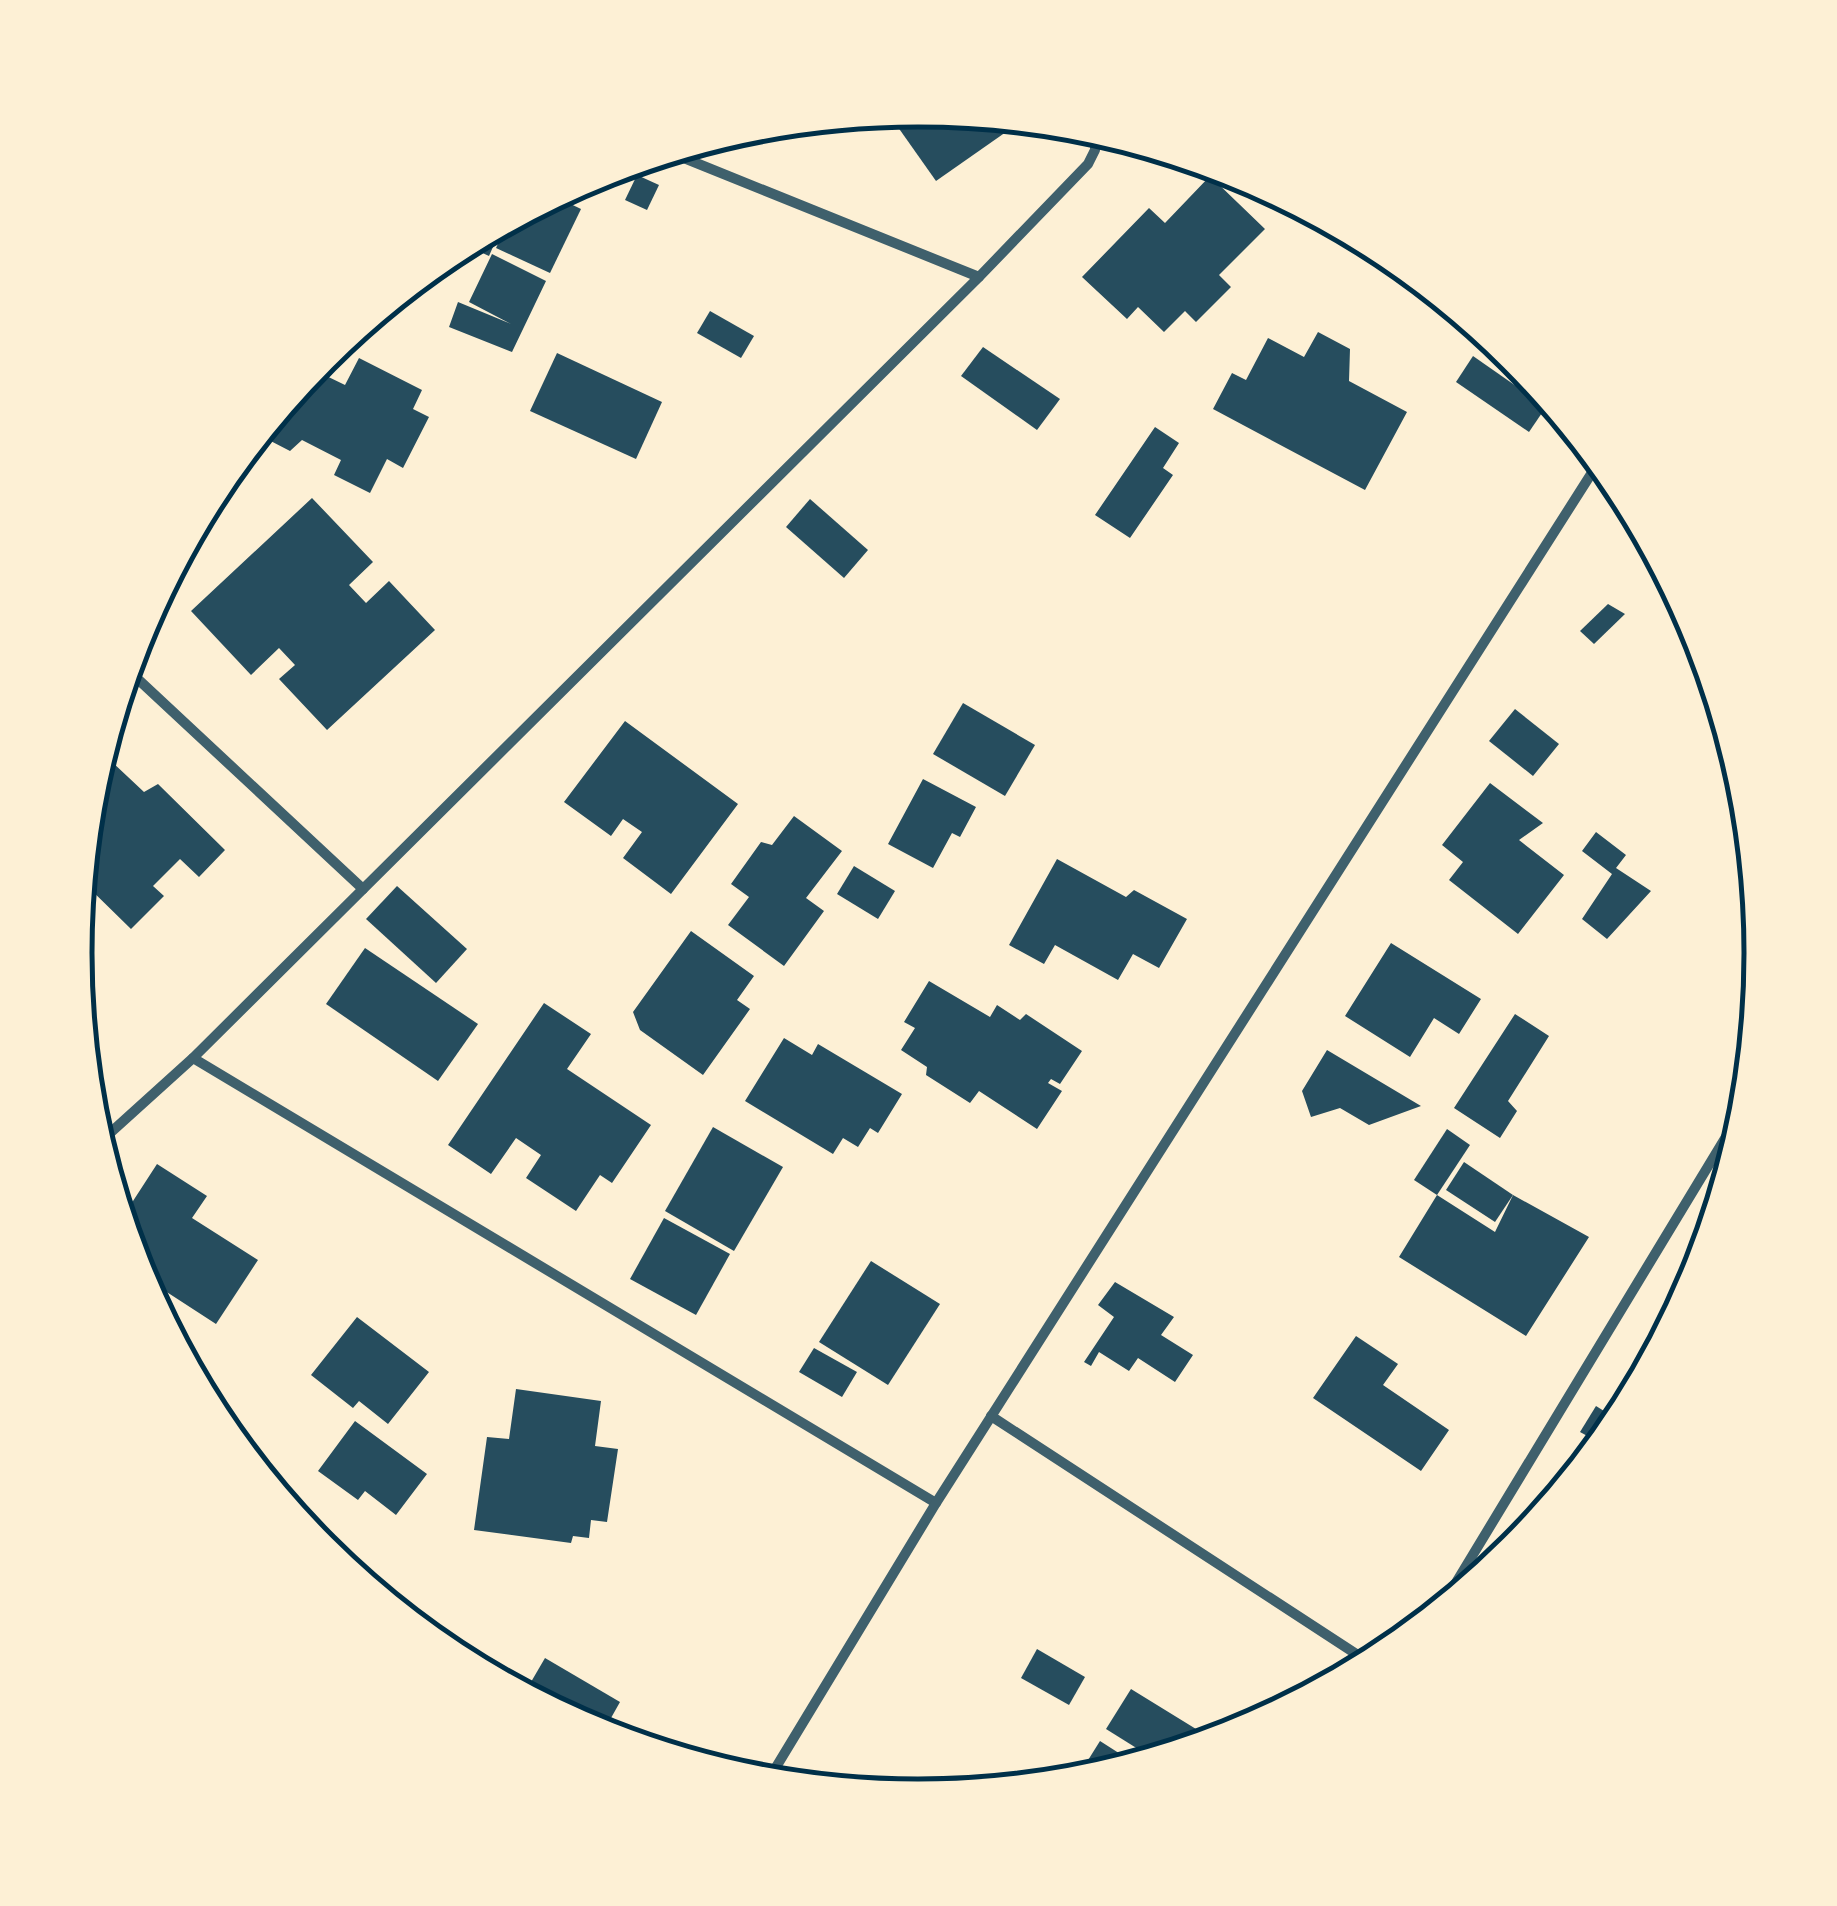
<svg xmlns="http://www.w3.org/2000/svg" width="1837" height="1906" font-family="'Asap Condensed',sans-serif">
<rect width="100%" height="100%" fill="#fdf0d5"/>
<g fill="#264d5e">
<polygon points="919,110 1011,119 1016,125 936,181 888,113"/>
<polygon points="637,175 659,185 647,210 625,200"/>
<polygon points="1210,176 1265,229 1219,275 1231,287 1196,322 1185,311 1164,332 1138,307 1127,319 1082,277 1149,208 1165,223"/>
<polygon points="554,196 581,209 550,273 496,248 510,219"/>
<polygon points="504,222 489,256 463,244"/>
<polygon points="492,254 546,281 512,352 449,327 458,302 511,324 469,302"/>
<polygon points="710,311 754,336 741,358 697,333"/>
<polygon points="1318,332 1350,349 1349,381 1407,412 1365,490 1213,409 1232,373 1246,380 1268,338 1304,357"/>
<polygon points="983,347 1060,399 1037,430 961,376"/>
<polygon points="557,353 662,402 636,459 530,411"/>
<polygon points="1473,356 1546,407 1529,432 1456,382"/>
<polygon points="359,358 422,390 413,409 429,417 403,468 387,459 370,493 334,475 341,460 302,440 290,451 261,436 312,369 345,385"/>
<polygon points="1155,427 1179,443 1163,468 1173,475 1130,538 1095,515"/>
<polygon points="312,498 373,562 349,585 366,603 389,581 435,630 327,730 279,679 295,665 279,648 251,675 191,611"/>
<polygon points="810,499 868,550 844,578 786,527"/>
<polygon points="1608,604 1625,614 1594,644 1580,631"/>
<polygon points="963,703 1035,745 1005,796 933,754"/>
<polygon points="1515,709 1559,744 1533,776 1489,741"/>
<polygon points="625,721 738,804 671,894 623,858 642,832 623,819 611,836 564,802"/>
<polygon points="111,761 144,792 158,784 225,850 199,877 180,859 153,886 164,896 131,929 82,881 91,788 94,779"/>
<polygon points="923,779 976,807 960,837 952,833 933,868 888,844"/>
<polygon points="1490,783 1543,823 1519,840 1564,875 1518,934 1449,880 1463,862 1442,845"/>
<polygon points="794,816 842,851 806,898 824,911 784,966 728,925 749,897 731,884 761,842 772,845"/>
<polygon points="1596,832 1626,855 1616,868 1651,891 1607,939 1582,919 1612,874 1582,851"/>
<polygon points="1057,859 1126,897 1134,890 1187,919 1159,968 1133,954 1118,980 1055,945 1044,964 1009,945"/>
<polygon points="854,866 895,891 878,919 837,894"/>
<polygon points="397,886 467,949 436,983 366,919"/>
<polygon points="691,931 754,976 737,1000 750,1009 703,1075 640,1030 633,1012"/>
<polygon points="1391,943 1481,999 1459,1034 1434,1018 1410,1057 1345,1016"/>
<polygon points="365,948 478,1024 438,1081 326,1004"/>
<polygon points="929,981 990,1017 997,1005 1020,1020 1026,1014 1082,1051 1060,1084 1051,1079 1048,1083 1062,1091 1037,1129 979,1091 970,1103 926,1075 927,1067 901,1050 915,1028 904,1022"/>
<polygon points="544,1003 591,1034 567,1069 651,1125 612,1183 600,1175 576,1211 526,1178 541,1155 516,1138 491,1174 448,1145"/>
<polygon points="1515,1014 1549,1036 1508,1101 1517,1111 1500,1138 1454,1108"/>
<polygon points="784,1038 812,1055 818,1044 902,1094 878,1133 870,1128 858,1147 843,1138 833,1154 745,1101"/>
<polygon points="1327,1050 1421,1106 1369,1125 1340,1108 1311,1117 1302,1091"/>
<polygon points="713,1127 783,1167 734,1251 665,1211"/>
<polygon points="1447,1129 1470,1145 1437,1195 1414,1180"/>
<polygon points="1464,1162 1513,1195 1495,1222 1446,1190"/>
<polygon points="157,1164 207,1196 192,1218 258,1260 216,1324 159,1287 152,1299 139,1275 122,1218"/>
<polygon points="1437,1195 1495,1232 1513,1195 1589,1237 1526,1336 1399,1257"/>
<polygon points="664,1218 730,1254 696,1315 630,1279"/>
<polygon points="871,1261 940,1304 888,1385 819,1342"/>
<polygon points="1115,1282 1174,1317 1161,1335 1193,1355 1175,1382 1138,1358 1129,1371 1099,1352 1091,1366 1084,1362 1114,1317 1098,1305"/>
<polygon points="357,1317 429,1372 388,1424 359,1401 353,1408 311,1375"/>
<polygon points="1356,1336 1398,1364 1383,1385 1449,1430 1421,1471 1313,1398"/>
<polygon points="814,1348 857,1372 842,1397 799,1372"/>
<polygon points="516,1389 601,1401 595,1446 618,1449 607,1522 591,1520 589,1538 573,1536 571,1543 474,1530 487,1437 509,1439"/>
<polygon points="1596,1406 1620,1421 1602,1444 1580,1432"/>
<polygon points="355,1421 427,1474 396,1515 365,1491 358,1500 318,1471"/>
<polygon points="1037,1649 1085,1677 1069,1705 1021,1678"/>
<polygon points="545,1658 620,1702 602,1734 524,1694"/>
<polygon points="1131,1689 1196,1729 1184,1750 1154,1759 1106,1729"/>
<polygon points="1100,1741 1136,1764 1075,1781"/>
</g>
<g fill="none" stroke-linecap="round" stroke-linejoin="round">
<g stroke="#3f606c" stroke-width="10">
<polyline points="669,152 979,277"/>
<polyline points="127,669 363,889"/>
<polyline points="193,1058 936,1503"/>
<polyline points="99,1143 193,1058 979,277 1088,164 1095,150 1095,129"/>
<polyline points="991,1416 1370,1663"/>
<polyline points="1437,1614 1747,1102"/>
<polyline points="767,1782 936,1503 1600,460"/>
</g>
</g>
<path d="M0 0H1837V1906H0ZM92 953a826 826 0 1 1 1652 0a826 826 0 1 1-1652 0Z" fill="#fdf0d5" fill-rule="evenodd"/>
<path fill="none" stroke="#003049" stroke-width="5" d="M92 953a826 826 0 1 1 1652 0a826 826 0 1 1-1652 0Z"/>
</svg>
